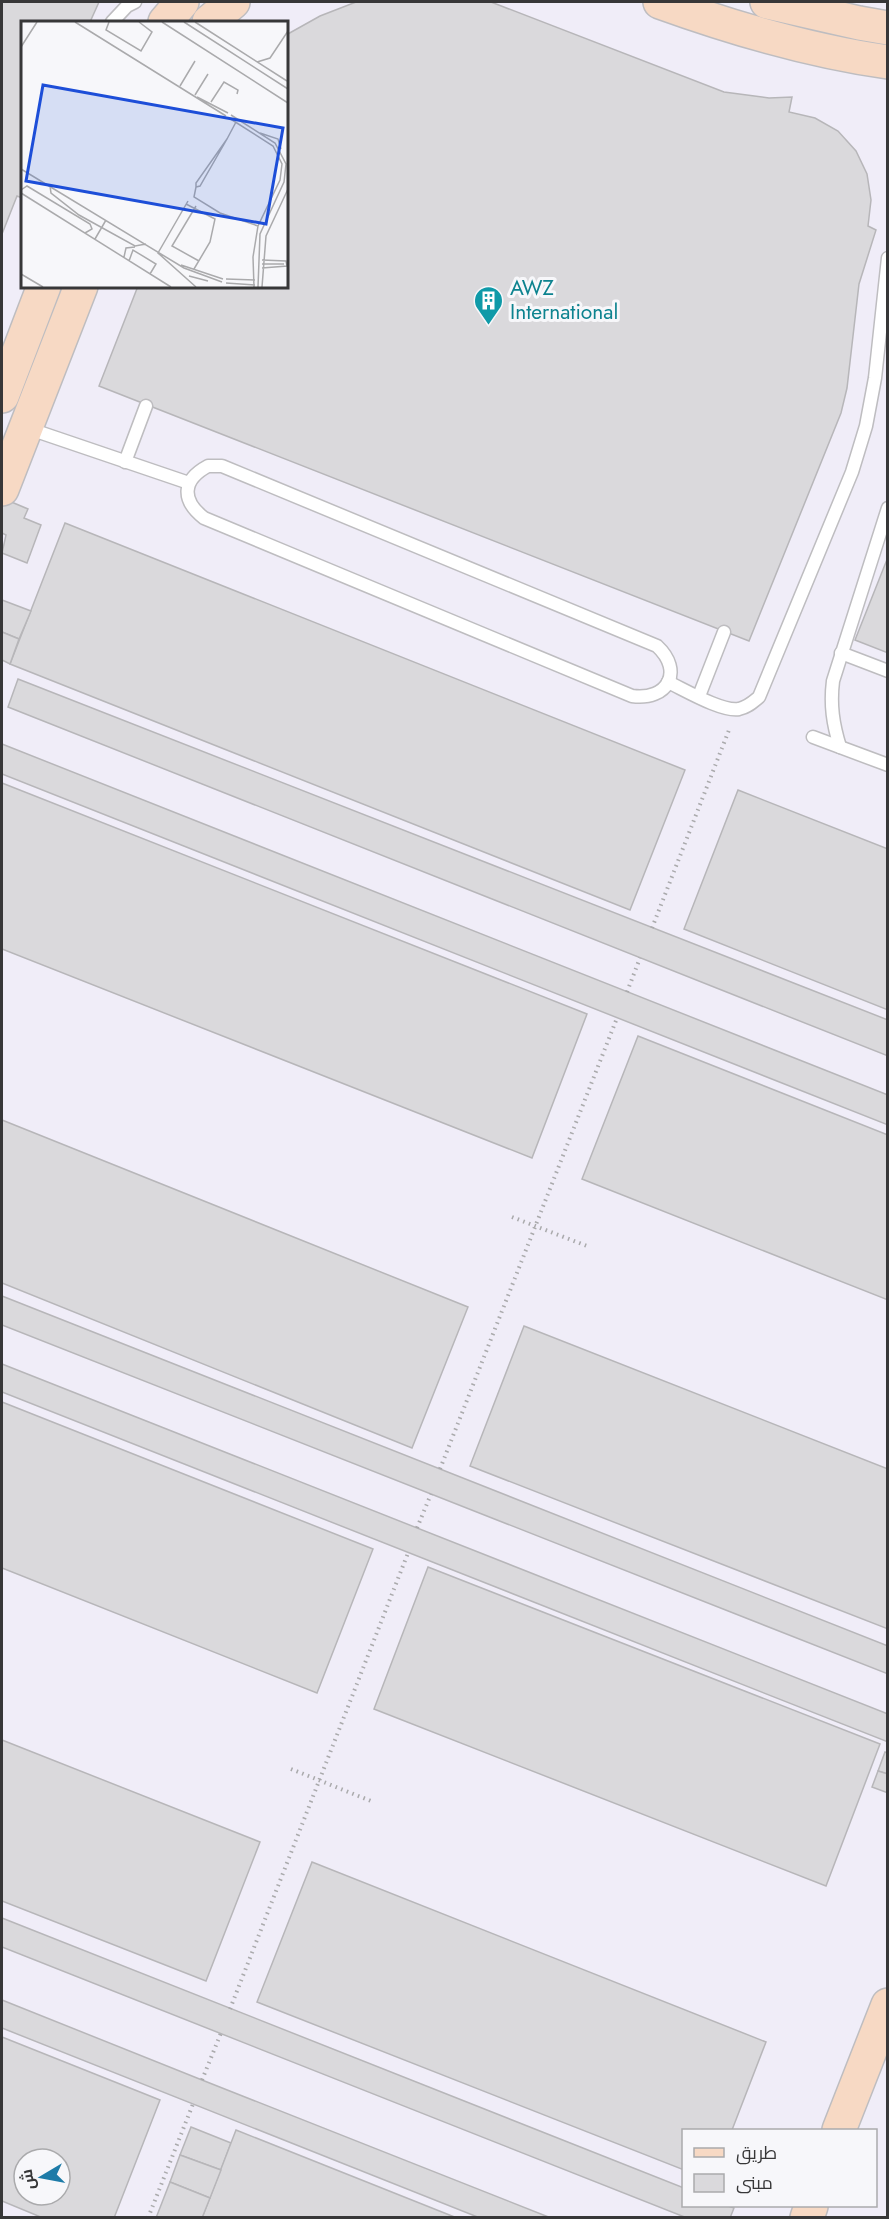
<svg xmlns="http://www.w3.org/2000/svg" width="889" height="2219" font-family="Jost,Cairo,sans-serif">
<rect width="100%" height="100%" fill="#f7f7fa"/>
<path fill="#f0edf8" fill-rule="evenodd" d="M2 2H887V2217L2 2218ZM22 22H286V286H22ZM684 2130H876V2206H684ZM24 2159H60V2195H24Z"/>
<g fill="#dad9dc" stroke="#b7b6b9" stroke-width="1.5" fill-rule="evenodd">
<polygon points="2,2 99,2 90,22 22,22 22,198 17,196 2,234"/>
<polygon points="356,2 491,2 724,92 769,98 792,97 789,112 815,118 838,131 856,151 867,174 871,200 868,226 876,230 859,284 847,388 841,413 749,641 99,386 138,286 286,286 286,35 320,16"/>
<polygon points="2,498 28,509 24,518 41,525 27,563 2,553 6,535 2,533"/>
<polygon points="65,523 685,770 630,910 10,664"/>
<polygon points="888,557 888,653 855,640"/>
<polygon points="2,600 31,611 19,639 2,632"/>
<polygon points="2,632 19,639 10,664 2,660"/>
<polygon points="18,679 888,1020 888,1056 8,707"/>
<polygon points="2,744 888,1095 888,1125 2,774"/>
<polygon points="2,783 587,1014 532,1158 2,949"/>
<polygon points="738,790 888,849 888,1010 684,929"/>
<polygon points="638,1036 888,1135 888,1300 582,1179"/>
<polygon points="2,1120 468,1307 412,1448 2,1283"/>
<polygon points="2,1296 888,1646 888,1674 2,1325"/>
<polygon points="524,1326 888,1469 888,1629 470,1466"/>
<polygon points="2,1364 888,1714 888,1742 2,1392"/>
<polygon points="2,1402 373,1549 317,1693 2,1568"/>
<polygon points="428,1567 880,1744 826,1886 374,1709"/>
<polygon points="2,1740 260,1842 206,1981 2,1901"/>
<polygon points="885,1752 888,1753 888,1774 878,1771"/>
<polygon points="878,1771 888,1774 888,1793 872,1787"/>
<polygon points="312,1862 766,2042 732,2130 684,2130 684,2170 257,2002"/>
<polygon points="2,1918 684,2188 684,2206 728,2206 734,2208 730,2218 687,2218 2,1947"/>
<polygon points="2,2000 202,2080 551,2218 480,2218 2,2028"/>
<path d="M2 2037 160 2100 114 2218H43L2 2201ZM24 2159H60V2195H24Z"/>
<polygon points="191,2127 231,2143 221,2170 180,2155"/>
<polygon points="236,2130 457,2218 202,2218"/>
<polygon points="180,2155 221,2170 210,2198 170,2182"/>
<polygon points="170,2182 210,2198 202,2218 156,2218"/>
</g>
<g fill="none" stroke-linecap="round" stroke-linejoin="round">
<defs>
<g id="lane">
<polyline points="112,22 127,6 135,2"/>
<polyline points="27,428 189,483"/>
<polyline points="125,462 146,406"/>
<path d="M208 466H222L657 646C684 671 668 701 632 696L204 518C181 500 182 480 208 466Z"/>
<polyline points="841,653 888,671"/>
<path d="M668 682C685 690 722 712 739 709 748 707 753 702 759 697L852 472 866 426 875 378 888 258"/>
<polyline points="699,696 724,632"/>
<polyline points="813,737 888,765"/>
<path d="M840 747C833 724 830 705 833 681L888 508"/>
</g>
<g id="secondary">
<path d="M660 2C735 29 809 51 888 62"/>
<polyline points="767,2 859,23 888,28"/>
<polyline points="165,22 182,2"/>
<polyline points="209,22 233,2"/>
<polyline points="2,396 44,286"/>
<polyline points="2,489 81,286"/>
<polyline points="839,2130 888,2005"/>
<polyline points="807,2218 811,2206"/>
</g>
</defs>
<use href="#lane" stroke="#bebdc0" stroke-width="15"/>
<use href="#secondary" stroke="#bebdc0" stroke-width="36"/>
<g stroke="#aaaaac" stroke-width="4" stroke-dasharray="1.5 4.5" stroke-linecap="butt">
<polyline points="652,928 729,730"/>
<polyline points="627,992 640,958"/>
<polyline points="512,1217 587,1246"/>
<polyline points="440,1469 617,1018"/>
<polyline points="417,1528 431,1494"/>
<polyline points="291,1769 371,1801"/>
<polyline points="230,2009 408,1553"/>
<polyline points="202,2080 221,2033"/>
<polyline points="148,2218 193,2104"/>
</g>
<use href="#lane" stroke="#fff" stroke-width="12"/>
<use href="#secondary" stroke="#f7d9c4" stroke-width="33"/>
</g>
<defs>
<symbol id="building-pin" viewBox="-11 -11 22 30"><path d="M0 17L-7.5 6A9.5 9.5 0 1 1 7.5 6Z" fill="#0f9aa8" stroke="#f7f7fa"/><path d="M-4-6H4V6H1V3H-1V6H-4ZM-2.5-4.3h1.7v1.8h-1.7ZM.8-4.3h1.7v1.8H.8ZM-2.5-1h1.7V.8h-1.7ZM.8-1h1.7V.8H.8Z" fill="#fff"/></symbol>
</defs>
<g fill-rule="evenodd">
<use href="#building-pin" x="472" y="284" width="33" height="45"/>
</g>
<g text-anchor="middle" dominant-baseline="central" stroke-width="6" stroke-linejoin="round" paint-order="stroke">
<g font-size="21" fill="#0d838f" stroke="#f7f7fa" text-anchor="start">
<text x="510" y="288">AWZ<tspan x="510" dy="24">International</tspan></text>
</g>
</g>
<g transform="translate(21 21)">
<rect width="267" height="267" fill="#f7f7fa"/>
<path fill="none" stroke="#aaaaac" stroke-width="1.5" d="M54 1 205 95M88 1 85 9 120 30 131 11 118 1M141 1 267 82M163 1 267 68M174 1 266 60M0 26 16 1M236 41 249 37 267 10M159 65 174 40M174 74 187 53M176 76 207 92M190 81 203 61 217 69 216 73M210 94 254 122 265 143 263 161 239 213 237 266M208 97 252 125 261 143 259 159 237 205 232 236 233 266M239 112 257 118 260 128M206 118 179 165 175 166V162ZM206 118 215 101M0 148 163 247 201 261M29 165 30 172 58 194 114 225 125 223M175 166 173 176 199 192 237 205M0 169 6 165 69 203 71 208 64 212M0 172 150 266M167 180 137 232 175 266M165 183 194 198 189 221 173 248M175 185 151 225 178 240M74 218 85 199M103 236 105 227 114 226M108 240 112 229 135 243 129 253M241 243H263M160 244 202 258M241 247 266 245 265 240 241 239M0 253 22 266M168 255 187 260M205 258 234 259M205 262 234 264M241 266 245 215 267 168"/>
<path fill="#1d4ed8" fill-opacity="0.15" stroke="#1d4ed8" stroke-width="3" d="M22 64 262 107 245 203 5 160Z"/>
<rect width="267" height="267" fill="none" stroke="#373738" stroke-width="3"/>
</g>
<rect width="889" height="2219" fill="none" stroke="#373738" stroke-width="6"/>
<rect x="682" y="2129" width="195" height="78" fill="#f7f7fa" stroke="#aaaaac" stroke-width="1.5"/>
<rect x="694" y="2148" width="30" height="9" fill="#f7d9c4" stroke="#aaaaac" stroke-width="1.5"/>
<text x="736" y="2159" font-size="18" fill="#373738">طريق</text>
<rect x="694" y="2174" width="30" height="18" fill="#dad9dc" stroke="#aaaaac" stroke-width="1.5"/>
<text x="736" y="2189" font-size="18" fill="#373738">مبنى</text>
<g transform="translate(42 2177) rotate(260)"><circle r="28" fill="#f7f7fa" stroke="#aaaaac" stroke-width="1.5"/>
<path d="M0-4.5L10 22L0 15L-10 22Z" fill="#1d7ba8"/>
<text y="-9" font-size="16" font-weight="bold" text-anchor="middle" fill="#373738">ش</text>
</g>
</svg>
